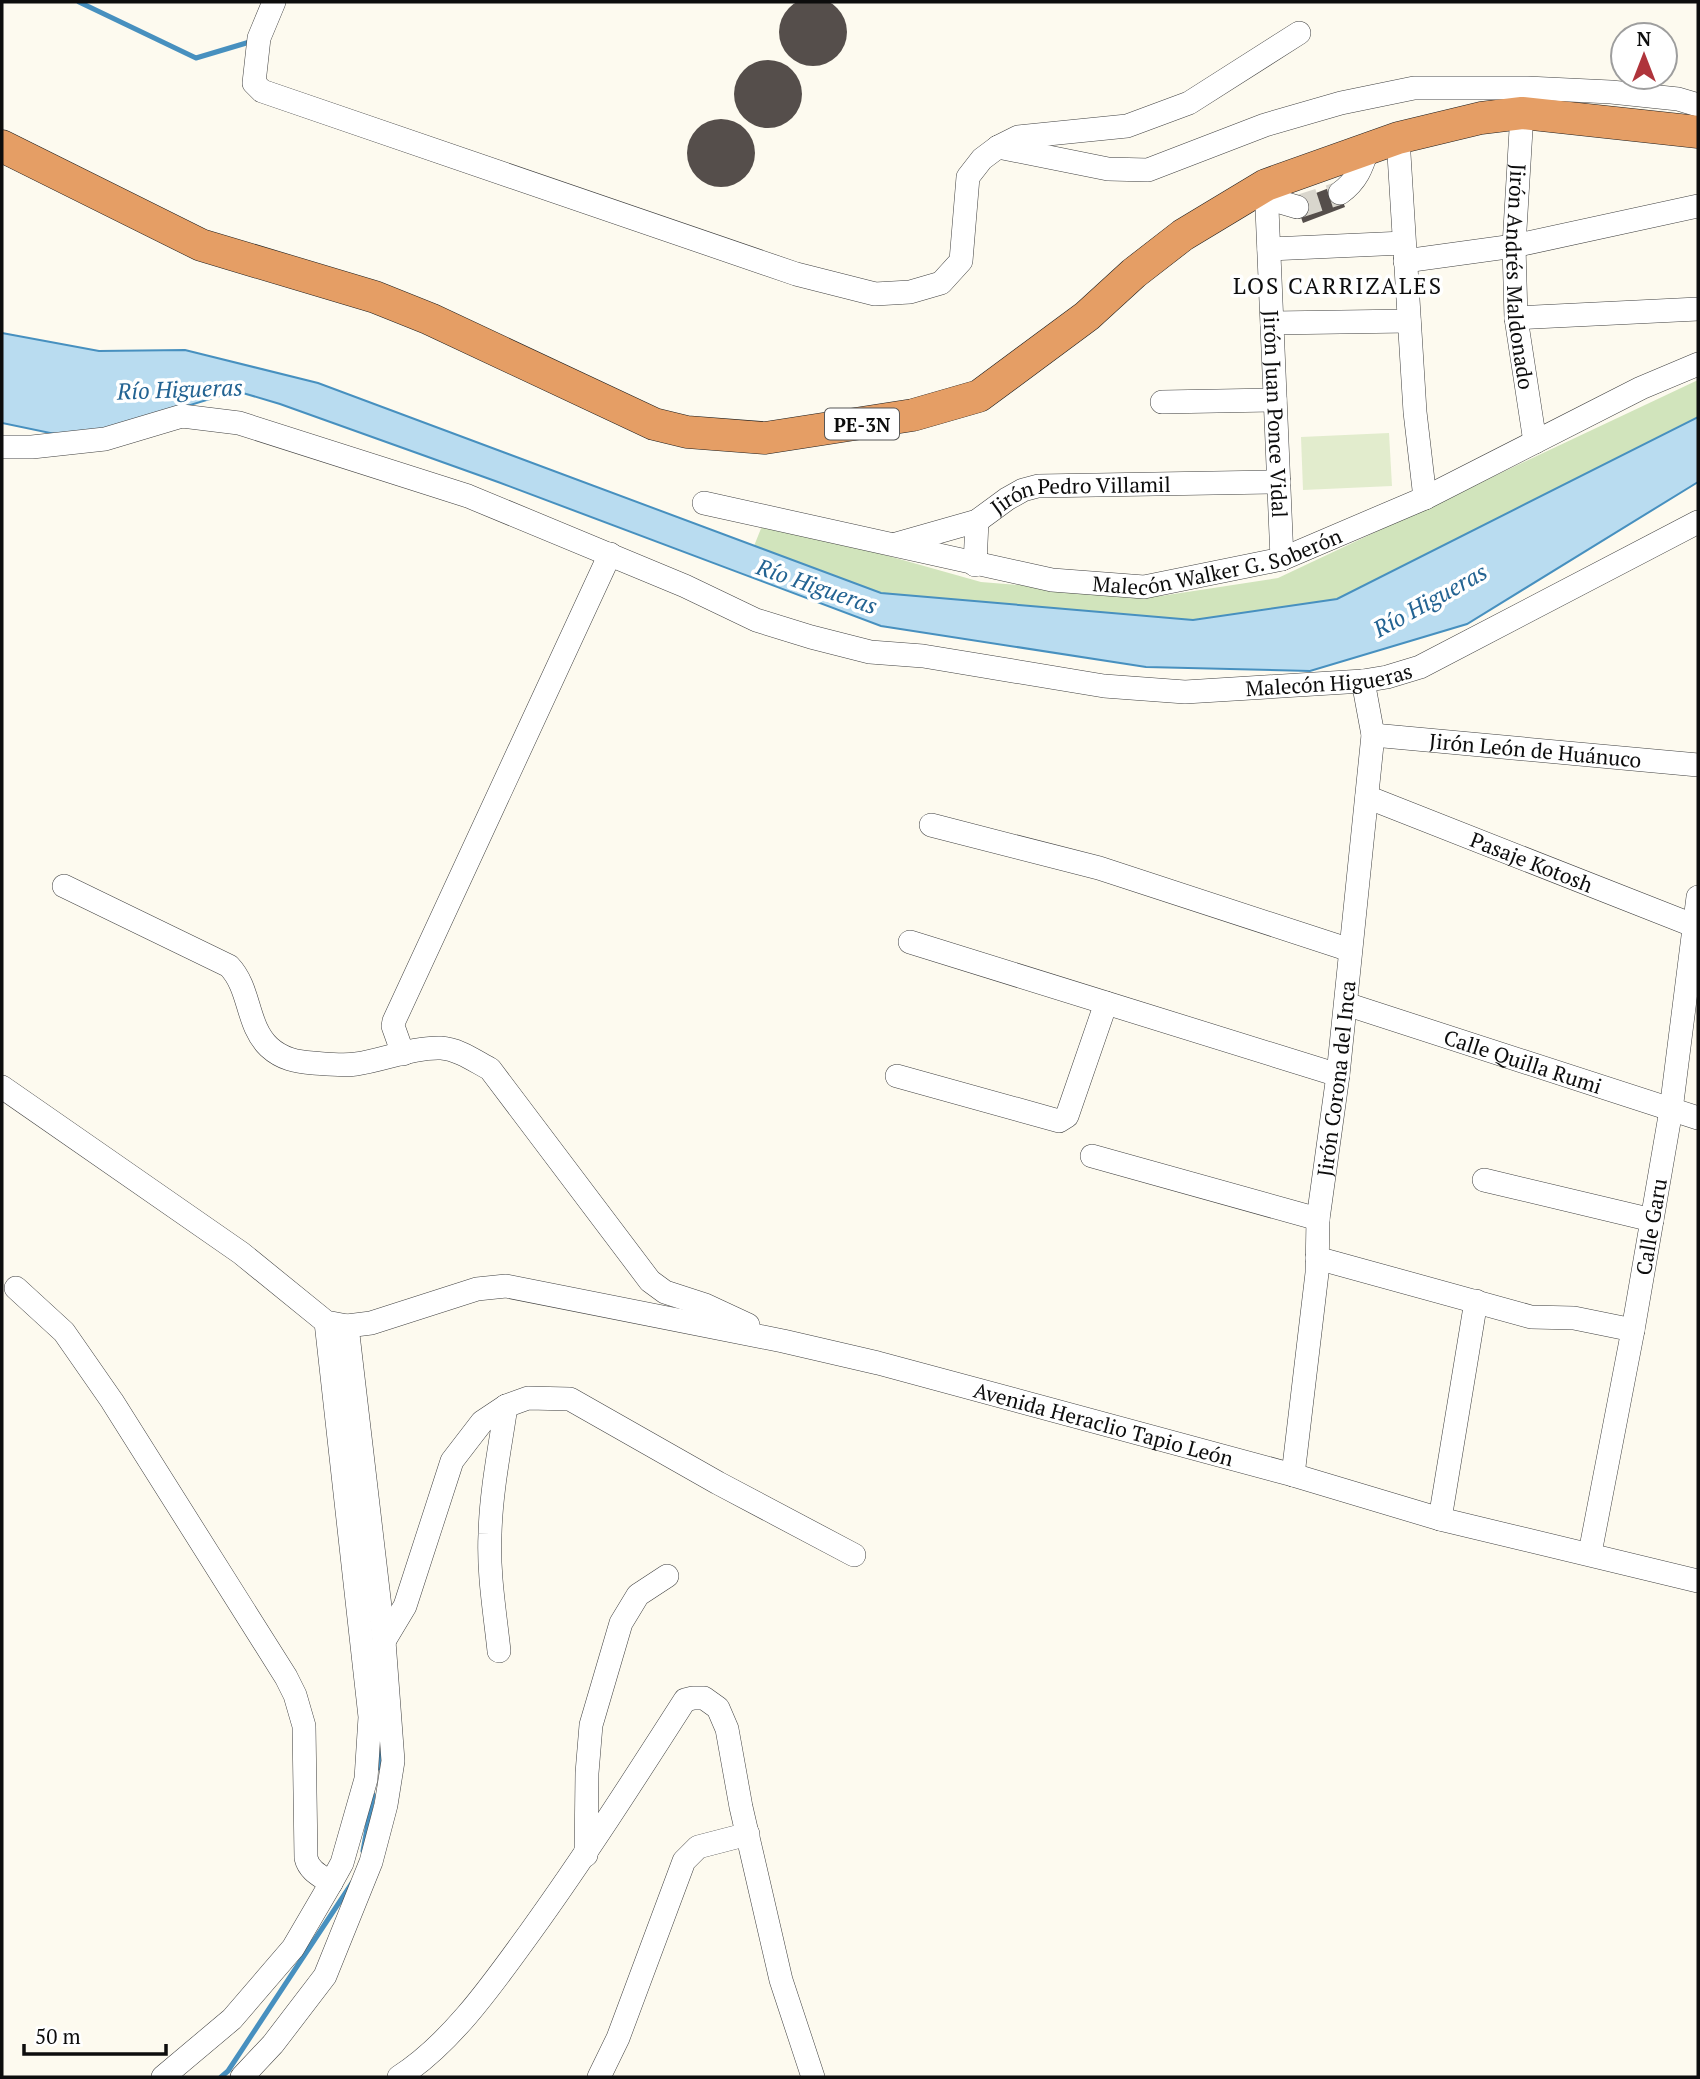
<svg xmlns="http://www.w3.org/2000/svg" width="1700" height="2079" font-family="'PT Serif',serif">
<rect width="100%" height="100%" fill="#fdfaef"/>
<polygon fill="#d1e4bc" points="1698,380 1698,417 1337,599 1193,620 881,593 754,546 764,521 981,582 1161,596 1278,578"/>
<polygon fill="#e2eccd" points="1389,433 1392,486 1303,490 1301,437"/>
<polygon fill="#b9dcf0" stroke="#4790bf" stroke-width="2" points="2,333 99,351 185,350 318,383 881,593 1193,620 1337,599 1698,417 1698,482 1467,624 1310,671 1146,667 881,626 498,482 280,404 236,391 79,439 2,423"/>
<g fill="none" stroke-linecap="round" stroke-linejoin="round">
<g stroke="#4790bf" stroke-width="5">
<polyline points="79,2 196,58 253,41"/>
<polyline points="378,1768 382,1743"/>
<polyline points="363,1851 373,1795"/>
<polyline points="221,2077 228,2071 352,1883"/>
</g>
</g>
<g fill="#554e4b">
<circle cx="813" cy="32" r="34"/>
<circle cx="768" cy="94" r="34"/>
<circle cx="721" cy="153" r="34"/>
<polygon points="1337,185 1345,207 1303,223 1295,201"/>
</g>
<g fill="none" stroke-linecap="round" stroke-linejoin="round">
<polyline stroke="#d9d6cd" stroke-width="23" stroke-dasharray="23 11" stroke-linecap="butt" points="1297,207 1340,193"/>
<defs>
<g id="minor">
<polyline points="274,2 259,38 254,83 262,91 796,274 875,294 910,292 941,283 961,261 968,177 982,159 998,147 1018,137 1127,126 1189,103 1299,33"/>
<path id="s1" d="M1522 113 1514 246 1516 318 1535 442"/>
<polyline points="1398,138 1415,412 1425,498"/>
<polyline points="998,147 1108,169 1148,170 1265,125 1341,103 1414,88 1527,88 1611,92 1678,99 1698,105"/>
<path id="s2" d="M1266 185 1282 559"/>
<polyline points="1266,185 1280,202 1297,207"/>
<path d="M1340 193C1357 181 1362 167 1368 148"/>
<polyline points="1269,249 1404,243"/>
<polyline points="1405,261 1514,246 1698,206"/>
<polyline points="1516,318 1698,309"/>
<polyline points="1272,323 1409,321"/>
<polyline points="1162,402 1275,400"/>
<path id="s3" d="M2 447H32L105 439 182 416 239 423 468 496 685 586 756 620 811 637 870 652 923 656 1104 686 1185 692 1363 681 1387 677 1420 667 1698 522"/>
<path id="s4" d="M704 503 1052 580 1144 587 1282 559 1425 498 1641 388 1698 364"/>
<path id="s5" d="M896 544 977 521 1007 499 1023 490 1038 486 1279 482"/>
<polyline points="975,565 977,521"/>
<path id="s6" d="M1373 735 1698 765"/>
<path id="s7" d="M1367 797 1695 926"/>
<polyline points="931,825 1099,868 1350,950"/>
<path d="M64 886 229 966C251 989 246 1025 269 1047 282 1059 297 1062 313 1063 327 1064 342 1066 356 1064 384 1060 413 1047 441 1048 458 1049 475 1061 490 1069L650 1281 665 1292 705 1305 748 1325"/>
<polyline points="910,942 1338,1075"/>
<path id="s8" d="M1346 1004 1698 1118"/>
<polyline points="403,1054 393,1026 394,1021 610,554"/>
<polyline points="897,1076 1059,1121 1067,1116 1106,1003"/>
<path id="s9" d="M2 1087 241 1253 326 1322 347 1326 371 1323 477 1289 506 1286 783 1341 878 1363 1293 1475 1440 1519 1698 1581"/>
<polyline points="1092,1156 1318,1219"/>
<polyline points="1484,1180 1652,1220"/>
<polyline points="1317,1258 1531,1317 1574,1318 1633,1330"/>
<path d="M16 1288 64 1332 112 1401 286 1677 295 1695 304 1726 306 1858C309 1871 321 1876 331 1883"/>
<path id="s10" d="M1293 1475 1317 1273 1318 1219 1338 1075 1373 735 1363 681"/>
<polyline points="1440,1519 1476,1301"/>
<path id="s11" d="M1590 1553 1633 1330 1671 1110 1698 897"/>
<polyline points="384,1641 405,1606 452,1461 482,1422 506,1406 528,1398 570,1399 718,1483 854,1555"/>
<path d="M499 1651C495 1613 488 1573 490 1534 491 1491 500 1448 506 1406"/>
<polyline points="586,1855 587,1773 591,1725 621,1623 638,1595 667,1576"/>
<polyline points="163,2077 232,2019 293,1948 331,1883 342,1863 366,1779 370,1717 326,1322"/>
<polyline points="242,2077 273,2044 325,1976 371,1862 386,1805 393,1761 384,1641 347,1326"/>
<path d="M399 2077C452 2043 494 1982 531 1931 585 1856 635 1778 685 1700L693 1698H704L718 1708 727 1729 741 1807 781 1980 813 2077"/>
<polyline points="599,2077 618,2038 684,1861 698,1847 748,1834"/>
</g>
<polyline id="highway" points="2,146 201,245 375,297 430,319 654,424 687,432 765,438 913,415 979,396 1087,316 1134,273 1183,235 1266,185 1398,138 1481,118 1522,113 1698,132"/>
</defs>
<use href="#minor" stroke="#404040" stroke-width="24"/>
<use href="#highway" stroke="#1e1e1e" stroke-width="33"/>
<use href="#minor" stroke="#fff" stroke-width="23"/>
<use href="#highway" stroke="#e59e65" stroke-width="32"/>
</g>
<g text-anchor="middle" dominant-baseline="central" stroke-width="7" stroke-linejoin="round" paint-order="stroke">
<rect fill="#fff" stroke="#565656" stroke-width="2" x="825" y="408.5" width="74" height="31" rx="5"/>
<g font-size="19" font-weight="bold" fill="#0d0d0d">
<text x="862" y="424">PE-3N</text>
</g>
<g font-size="21" fill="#0d0d0d" stroke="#fff">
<text stroke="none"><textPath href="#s1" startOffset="164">Jirón Andrés Maldonado</textPath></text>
<text stroke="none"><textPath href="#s2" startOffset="229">Jirón Juan Ponce Vidal</textPath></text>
<text stroke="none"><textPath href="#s5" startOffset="196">Jirón Pedro Villamil</textPath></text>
<text stroke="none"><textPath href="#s4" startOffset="525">Malecón Walker G. Soberón</textPath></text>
<text stroke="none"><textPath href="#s3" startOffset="1376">Malecón Higueras</textPath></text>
<text stroke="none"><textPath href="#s6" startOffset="163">Jirón León de Huánuco</textPath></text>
<text stroke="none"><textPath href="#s7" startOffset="177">Pasaje Kotosh</textPath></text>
<text stroke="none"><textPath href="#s8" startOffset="186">Calle Quilla Rumi</textPath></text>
<text stroke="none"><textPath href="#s10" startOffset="399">Jirón Corona del Inca</textPath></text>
<text stroke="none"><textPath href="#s11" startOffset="332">Calle Garu</textPath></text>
<text stroke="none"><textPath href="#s9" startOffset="1200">Avenida Heraclio Tapio León</textPath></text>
</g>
<g font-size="23" letter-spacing="2" fill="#0d0d0d" stroke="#fff">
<text x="1338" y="285">LOS CARRIZALES</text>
</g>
<g font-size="23" font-style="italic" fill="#236392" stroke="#fff">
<text transform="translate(180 389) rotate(-2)">Río Higueras</text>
<text transform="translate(817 586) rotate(19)">Río Higueras</text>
<text transform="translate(1430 600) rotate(-29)">Río Higueras</text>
</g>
</g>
<rect width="1700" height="2079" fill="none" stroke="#0d0d0d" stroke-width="7"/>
<g transform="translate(1644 56)"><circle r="33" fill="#ffffff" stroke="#9e9e9e" stroke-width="2"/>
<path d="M0-5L12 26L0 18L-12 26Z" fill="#af343b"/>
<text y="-10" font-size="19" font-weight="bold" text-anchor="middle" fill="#0d0d0d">N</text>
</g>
<path d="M24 2044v10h142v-10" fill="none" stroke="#0d0d0d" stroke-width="3.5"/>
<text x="35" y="2044" font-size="21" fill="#0d0d0d" stroke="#ffffff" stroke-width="5" paint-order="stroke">50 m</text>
</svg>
